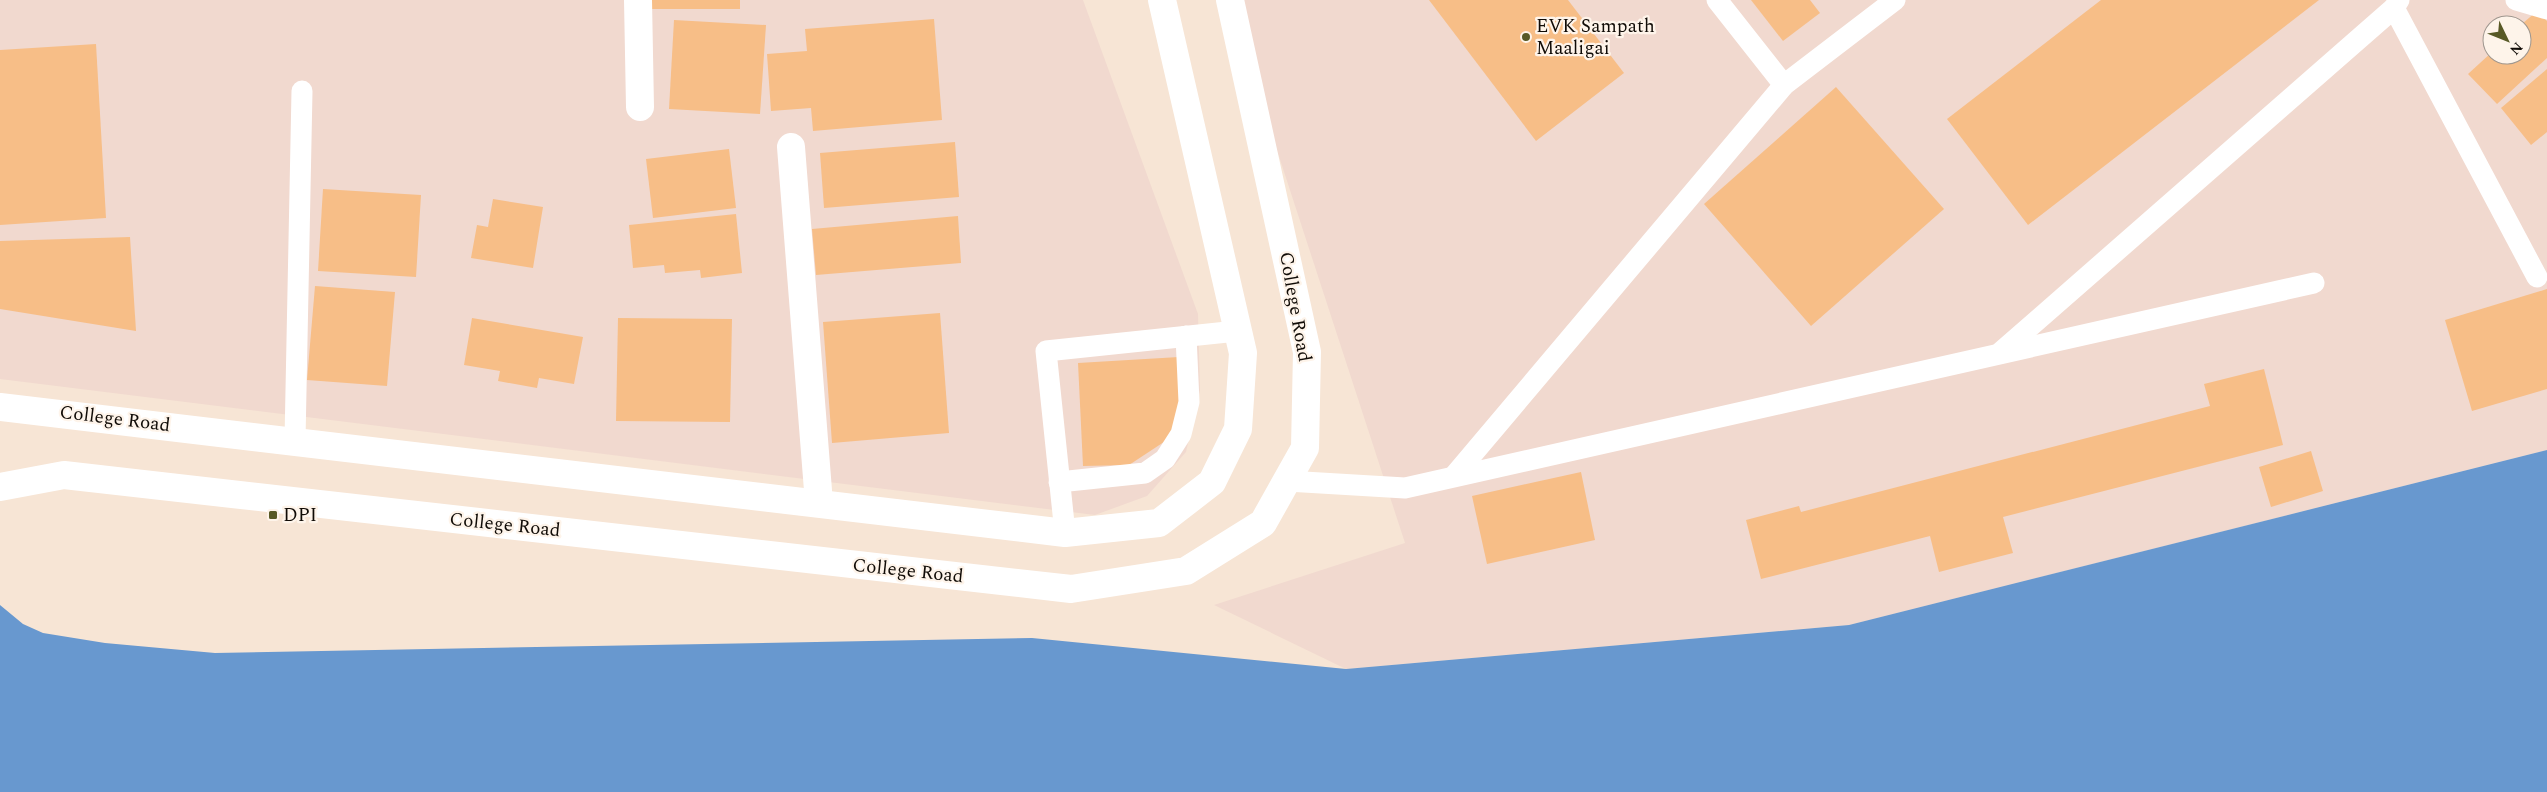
<svg xmlns="http://www.w3.org/2000/svg" width="2547" height="792" font-family="Spectral,serif">
<rect width="100%" height="100%" fill="#f7e5d5"/>
<g fill="#f1d9cf" fill-rule="evenodd">
<polygon points="0,0 1083,0 1198,314 1200,390 1186,452 1147,496 1095,515 0,379"/>
<path d="M1228 0H2547V450L1849 625 1346 669 1214 605 1405 543ZM2492 25H2522V55H2492Z"/>
</g>
<polygon fill="#6898cf" points="2547,450 2547,792 0,792 0,605 23,624 43,633 105,643 215,653 1032,638 1346,669 1849,625"/>
<g fill="#f7be87">
<rect x="644" y="0" width="96" height="9"/>
<polygon points="1429,0 1568,0 1624,73 1536,141"/>
<polygon points="1751,0 1810,0 1820,13 1783,41"/>
<polygon points="2101,0 2319,0 2028,225 1947,119"/>
<polygon points="2537,11 2547,21 2547,58 2497,104 2468,74 2492,52 2492,55 2522,55 2522,24"/>
<polygon points="934,19 942,120 813,131 811,108 771,111 767,54 807,51 805,29"/>
<polygon points="674,20 766,25 760,114 669,109"/>
<polygon points="96,44 106,218 0,225 0,50"/>
<polygon points="2547,69 2547,132 2531,145 2501,108"/>
<polygon points="1836,87 1944,209 1811,326 1704,204"/>
<polygon points="955,142 959,197 824,208 820,153"/>
<polygon points="729,149 736,208 653,218 646,159"/>
<polygon points="323,189 421,195 416,277 318,271"/>
<polygon points="493,199 543,207 533,268 471,258 477,225 488,227"/>
<polygon points="736,214 742,273 701,278 700,270 665,273 664,265 633,268 629,225"/>
<polygon points="958,216 961,263 816,275 812,229"/>
<polygon points="130,237 136,331 0,309 0,241"/>
<polygon points="315,286 395,292 387,386 307,380"/>
<polygon points="2547,289 2547,389 2472,411 2445,320"/>
<polygon points="940,313 949,433 832,443 823,322"/>
<polygon points="472,318 583,337 574,384 539,378 537,388 498,381 500,371 464,365"/>
<polygon points="618,318 732,319 730,422 616,421"/>
<polygon points="1179,357 1185,398 1173,436 1129,465 1083,466 1078,363"/>
<polygon points="2264,369 2283,445 2003,517 2013,553 1939,572 1930,536 1761,579 1746,520 1799,506 1801,512 2210,406 2204,384"/>
<polygon points="2311,451 2323,491 2271,507 2259,467"/>
<polygon points="1581,472 1595,540 1487,564 1472,496"/>
</g>
<g fill="none" stroke-linecap="round" stroke-linejoin="round">
<g stroke="#fff" stroke-width="21">
<polyline points="1717,0 1784,85"/>
<polyline points="2516,0 2547,9"/>
<polyline points="2394,8 2537,277"/>
<polyline points="2001,352 2394,8 2399,0"/>
<polyline points="295,440 302,91"/>
<polyline points="1454,476 1784,85 1895,0"/>
<polyline points="1287,481 1405,488 2314,283"/>
<polyline points="1059,482 1145,473 1165,459 1181,434 1189,402 1186,336"/>
<polyline points="1065,533 1046,351 1237,331"/>
</g>
<g stroke="#fff" stroke-width="28">
<polyline points="638,0 640,107"/>
<polyline points="791,147 819,503"/>
</g>
<g stroke="#fff" stroke-width="28">
<polyline points="0,407 1065,533 1159,523 1212,482 1238,429 1243,353 1162,0"/>
<polyline points="0,487 64,475 1071,589 1186,571 1263,523 1305,448 1307,352 1230,0"/>
</g>
</g>
<g fill="#585926" stroke="#fef4ea" stroke-width="2">
<circle cx="1526" cy="37" r="5"/>
<rect x="268" y="510" width="10" height="10" rx="2.5"/>
</g>
<g text-anchor="middle" dominant-baseline="central" stroke-width="4.5" stroke-linejoin="round" paint-order="stroke">
<g font-size="19" fill="#100b06" stroke="#fef4ea" text-anchor="start">
<text x="1536" y="26">EVK Sampath<tspan x="1536" dy="22">Maaligai</tspan></text>
<text x="283" y="515">DPI</text>
</g>
<g font-size="19" fill="#100b06" stroke="#fef4ea">
<text transform="translate(1295 307) rotate(80)">College Road</text>
<text transform="translate(115 419) rotate(7)">College Road</text>
<text transform="translate(505 525) rotate(6)">College Road</text>
<text transform="translate(908 571) rotate(6)">College Road</text>
</g>
</g>
<g transform="translate(2507 40) rotate(133)"><circle r="24" fill="#fef4ea" stroke="#9f978f"/>
<path d="M0-4L9 19L0 12L-9 19Z" fill="#585926"/>
<text y="-8" font-size="14" font-weight="bold" text-anchor="middle" fill="#100b06">N</text>
</g>
</svg>
